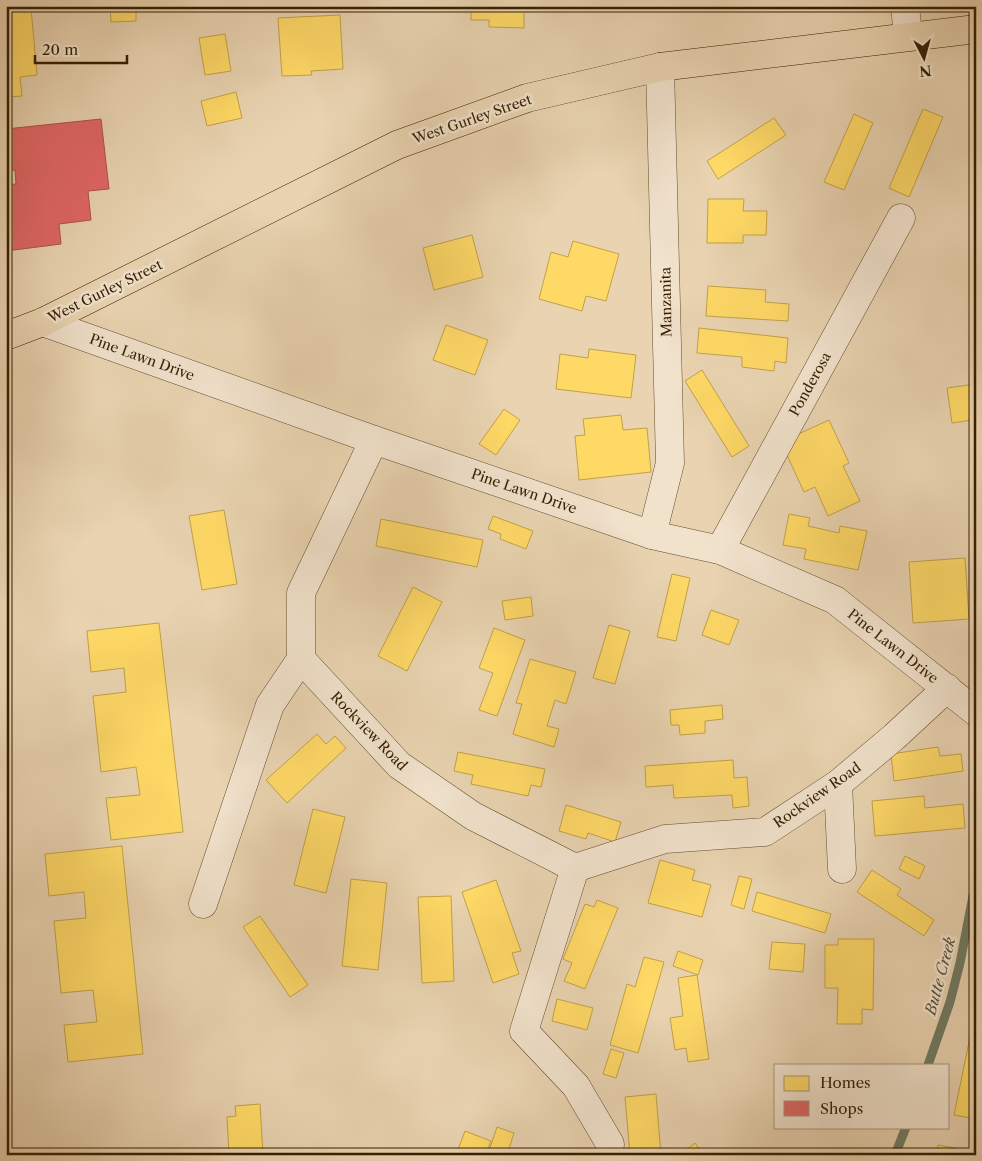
<svg xmlns="http://www.w3.org/2000/svg" width="982" height="1161" font-family="'Libre Caslon Text',serif">
<rect width="100%" height="100%" fill="#e9d3b0"/>
<filter id="stains"><feTurbulence type="fractalNoise" baseFrequency=".004" numOctaves="4"/><feColorMatrix values="0 0 0 0 .2 0 0 0 0 .09 0 0 0 0 .02 0 0 0 .5 -.17"/></filter>
<radialGradient id="worn" r=".72"><stop offset=".6" stop-color="#630" stop-opacity="0"/><stop offset="1" stop-color="#630" stop-opacity=".3"/></radialGradient>
<g fill="#ffd966" stroke="#c2a148">
<polygon points="6,6 9,6 10,10 31,8 37,75 20,77 22,96 6,97"/>
<polygon points="110,6 144,6 136,7 136,21 111,22"/>
<polygon points="471,6 524,6 524,28 489,27 489,20 471,20"/>
<polygon points="340,15 343,69 311,71 312,75 282,76 278,18"/>
<polygon points="225,34 231,71 205,75 199,38"/>
<polygon points="236,92 242,118 207,126 201,101"/>
<polygon points="923,109 943,117 909,197 889,188"/>
<polygon points="854,114 873,123 844,190 824,182"/>
<polygon points="774,118 786,135 718,179 707,161"/>
<polygon points="708,199 744,199 743,211 767,211 766,235 743,235 743,243 707,243"/>
<polygon points="472,235 483,277 434,290 423,248"/>
<polygon points="573,241 619,254 606,301 586,296 582,311 539,299 551,252 568,257"/>
<polygon points="708,286 766,290 765,302 789,304 788,321 706,316"/>
<polygon points="446,325 488,340 475,375 433,360"/>
<polygon points="699,328 788,338 786,363 775,361 774,371 742,367 742,357 697,353"/>
<polygon points="589,349 636,355 631,398 556,389 560,354 588,358"/>
<polygon points="702,370 749,446 732,457 685,381"/>
<polygon points="976,384 976,433 974,433 972,420 952,423 947,388"/>
<polygon points="504,409 520,420 496,455 479,444"/>
<polygon points="621,415 623,430 647,428 651,472 579,480 575,436 585,435 583,419"/>
<polygon points="829,420 849,463 843,466 860,501 828,516 815,487 804,492 781,442"/>
<polygon points="224,510 237,584 202,590 189,516"/>
<polygon points="789,514 810,518 808,526 839,533 840,526 867,531 858,570 804,559 806,549 783,545"/>
<polygon points="493,516 533,531 526,549 500,539 501,534 488,529"/>
<polygon points="381,519 483,540 477,567 376,546"/>
<polygon points="965,558 969,619 913,623 909,562"/>
<polygon points="672,574 690,578 676,641 657,637"/>
<polygon points="413,587 442,602 407,671 378,656"/>
<polygon points="531,597 533,616 505,620 502,601"/>
<polygon points="711,610 739,620 729,645 702,635"/>
<polygon points="159,623 183,832 111,840 106,798 140,795 136,767 101,772 93,696 126,692 124,668 91,672 87,631"/>
<polygon points="609,625 630,631 615,684 593,678"/>
<polygon points="494,628 525,640 497,716 479,710 493,673 479,668"/>
<polygon points="530,659 576,672 566,704 555,700 547,726 559,729 554,747 513,734 522,704 516,703"/>
<polygon points="722,705 723,719 705,721 705,733 680,735 679,725 671,725 670,710"/>
<polygon points="317,734 326,744 335,736 346,748 287,803 266,780"/>
<polygon points="938,747 940,756 961,754 963,771 894,781 891,754"/>
<polygon points="458,752 545,769 541,787 531,785 528,796 471,784 473,775 454,771"/>
<polygon points="733,760 734,778 747,777 749,806 733,808 732,795 674,798 673,785 646,787 645,766"/>
<polygon points="924,796 925,808 963,804 965,828 875,836 872,801"/>
<polygon points="566,805 621,822 615,842 588,833 586,839 559,831"/>
<polygon points="313,809 345,817 326,893 294,885"/>
<polygon points="122,846 143,1054 68,1062 64,1025 97,1022 93,990 61,993 54,921 86,918 84,892 49,896 45,854"/>
<polygon points="905,856 925,866 919,879 899,869"/>
<polygon points="660,860 695,870 692,880 711,885 702,917 648,903"/>
<polygon points="872,870 901,889 897,895 934,920 924,936 857,892"/>
<polygon points="739,876 752,879 744,909 731,905"/>
<polygon points="351,879 387,883 378,970 342,966"/>
<polygon points="496,880 521,951 512,953 519,974 493,983 462,892"/>
<polygon points="757,892 831,914 825,933 752,911"/>
<polygon points="451,896 454,981 422,983 418,897"/>
<polygon points="597,900 618,908 585,989 564,981 572,963 563,959 585,904 594,907"/>
<polygon points="260,916 308,985 290,997 243,927"/>
<polygon points="838,939 874,939 873,1010 862,1009 862,1024 837,1024 838,988 825,988 825,945 838,945"/>
<polygon points="772,942 805,944 803,972 769,969"/>
<polygon points="678,951 703,960 698,975 673,966"/>
<polygon points="644,957 664,962 638,1053 610,1045 627,984 635,987"/>
<polygon points="697,975 709,1059 688,1062 686,1048 675,1050 670,1018 683,1016 678,978"/>
<polygon points="557,999 593,1008 587,1030 552,1021"/>
<polygon points="970,1037 976,1039 976,1119 954,1115"/>
<polygon points="611,1049 624,1053 616,1078 603,1074"/>
<polygon points="656,1094 661,1155 630,1155 625,1097"/>
<polygon points="260,1104 263,1155 229,1155 227,1117 236,1116 235,1106"/>
<polygon points="497,1127 514,1133 507,1155 489,1151"/>
<polygon points="465,1131 491,1141 485,1155 456,1155"/>
<polygon points="695,1143 703,1155 679,1155 690,1147"/>
<polygon points="938,1145 955,1148 954,1155 936,1155"/>
</g>
<polygon fill="#e06666" stroke="#ad5148" points="101,119 109,189 88,191 91,220 59,224 61,244 6,251 6,185 16,184 15,170 6,171 6,129"/>
<g fill="none" stroke-linecap="round" stroke-linejoin="round">
<g stroke="#717b64" stroke-width="9">
<polyline points="928,1065 950,1002 960,963 973,896 976,893"/>
<polyline points="895,1155 906,1127"/>
</g>
<defs>
<g id="minor">
<polyline points="905,6 908,36"/>
<polyline points="43,322 374,440 652,535 720,550 835,600 976,712"/>
<polyline points="374,440 301,593 301,659 399,765 473,816 575,868 665,839 765,832 838,784 894,737 947,688"/>
<polyline points="652,535 670,463 660,67"/>
<polyline points="720,550 901,218"/>
<polyline points="838,784 842,869"/>
<polyline points="575,868 524,1031 576,1086 610,1144 609,1155"/>
<polyline points="203,904 270,705 301,659"/>
</g>
<polyline id="major" points="6,336 43,322 397,145 527,98 660,67 976,29"/>
</defs>
<use href="#minor" stroke="#624c2d" stroke-width="29"/>
<use href="#major" stroke="#351f01" stroke-width="29"/>
<use href="#minor" stroke="#f1e2cc" stroke-width="28"/>
<use href="#major" stroke="#e9d3b0" stroke-width="28"/>
</g>
<g text-anchor="middle" dominant-baseline="central" stroke-width="5" stroke-linejoin="round" paint-order="stroke">
<g font-size="14" fill="#351f01" stroke="#f1e2cc">
<text transform="translate(472 119) rotate(-19)">West Gurley Street</text>
<text transform="translate(105 291) rotate(-26)">West Gurley Street</text>
<text transform="translate(666 302) rotate(-91)">Manzanita</text>
<text transform="translate(142 357) rotate(20)">Pine Lawn Drive</text>
<text transform="translate(810 384) rotate(-61)">Ponderosa</text>
<text transform="translate(524 491) rotate(19)">Pine Lawn Drive</text>
<text transform="translate(893 646) rotate(38)">Pine Lawn Drive</text>
<text transform="translate(369 731) rotate(46)">Rockview Road</text>
<text transform="translate(817 795) rotate(-35)">Rockview Road</text>
</g>
<g font-size="15" font-style="italic" fill="#534d33" stroke="#f1e2cc">
<text transform="translate(940 976) rotate(-75)">Butte Creek</text>
</g>
</g>
<rect width="982" height="1161" fill="none" stroke="#e9d3b0" stroke-width="25"/>
<rect x="8" y="8" width="967" height="1146" fill="none" stroke="#351f01" stroke-width="2.5"/>
<rect x="12" y="12" width="957" height="1136" fill="none" stroke="#351f01"/>
<rect x="774" y="1064" width="175" height="65" fill="#f1e2cc" stroke="#a6947b"/>
<rect x="784" y="1076" width="25" height="15" fill="#ffd966" stroke="#a6947b"/>
<text x="820" y="1088" font-size="15" fill="#351f01">Homes</text>
<rect x="784" y="1101" width="25" height="15" fill="#e06666" stroke="#a6947b"/>
<text x="820" y="1114" font-size="15" fill="#351f01">Shops</text>
<g transform="translate(924 58) rotate(174)" stroke="#f1e2cc" stroke-width="4" paint-order="stroke">
<path d="M0-4L9 19L0 12L-9 19Z" fill="#351f01"/>
<text y="-8" font-size="14" font-weight="bold" text-anchor="middle" fill="#351f01">N</text>
</g>
<path d="M35 55v8h92v-8" fill="none" stroke="#351f01" stroke-width="2.5"/>
<text x="42" y="55" font-size="15" fill="#351f01" stroke="#f1e2cc" stroke-width="4" paint-order="stroke">20 m</text>
<rect width="100%" height="100%" filter="url(#stains)"/>
<rect width="100%" height="100%" fill="url(#worn)"/>
</svg>
